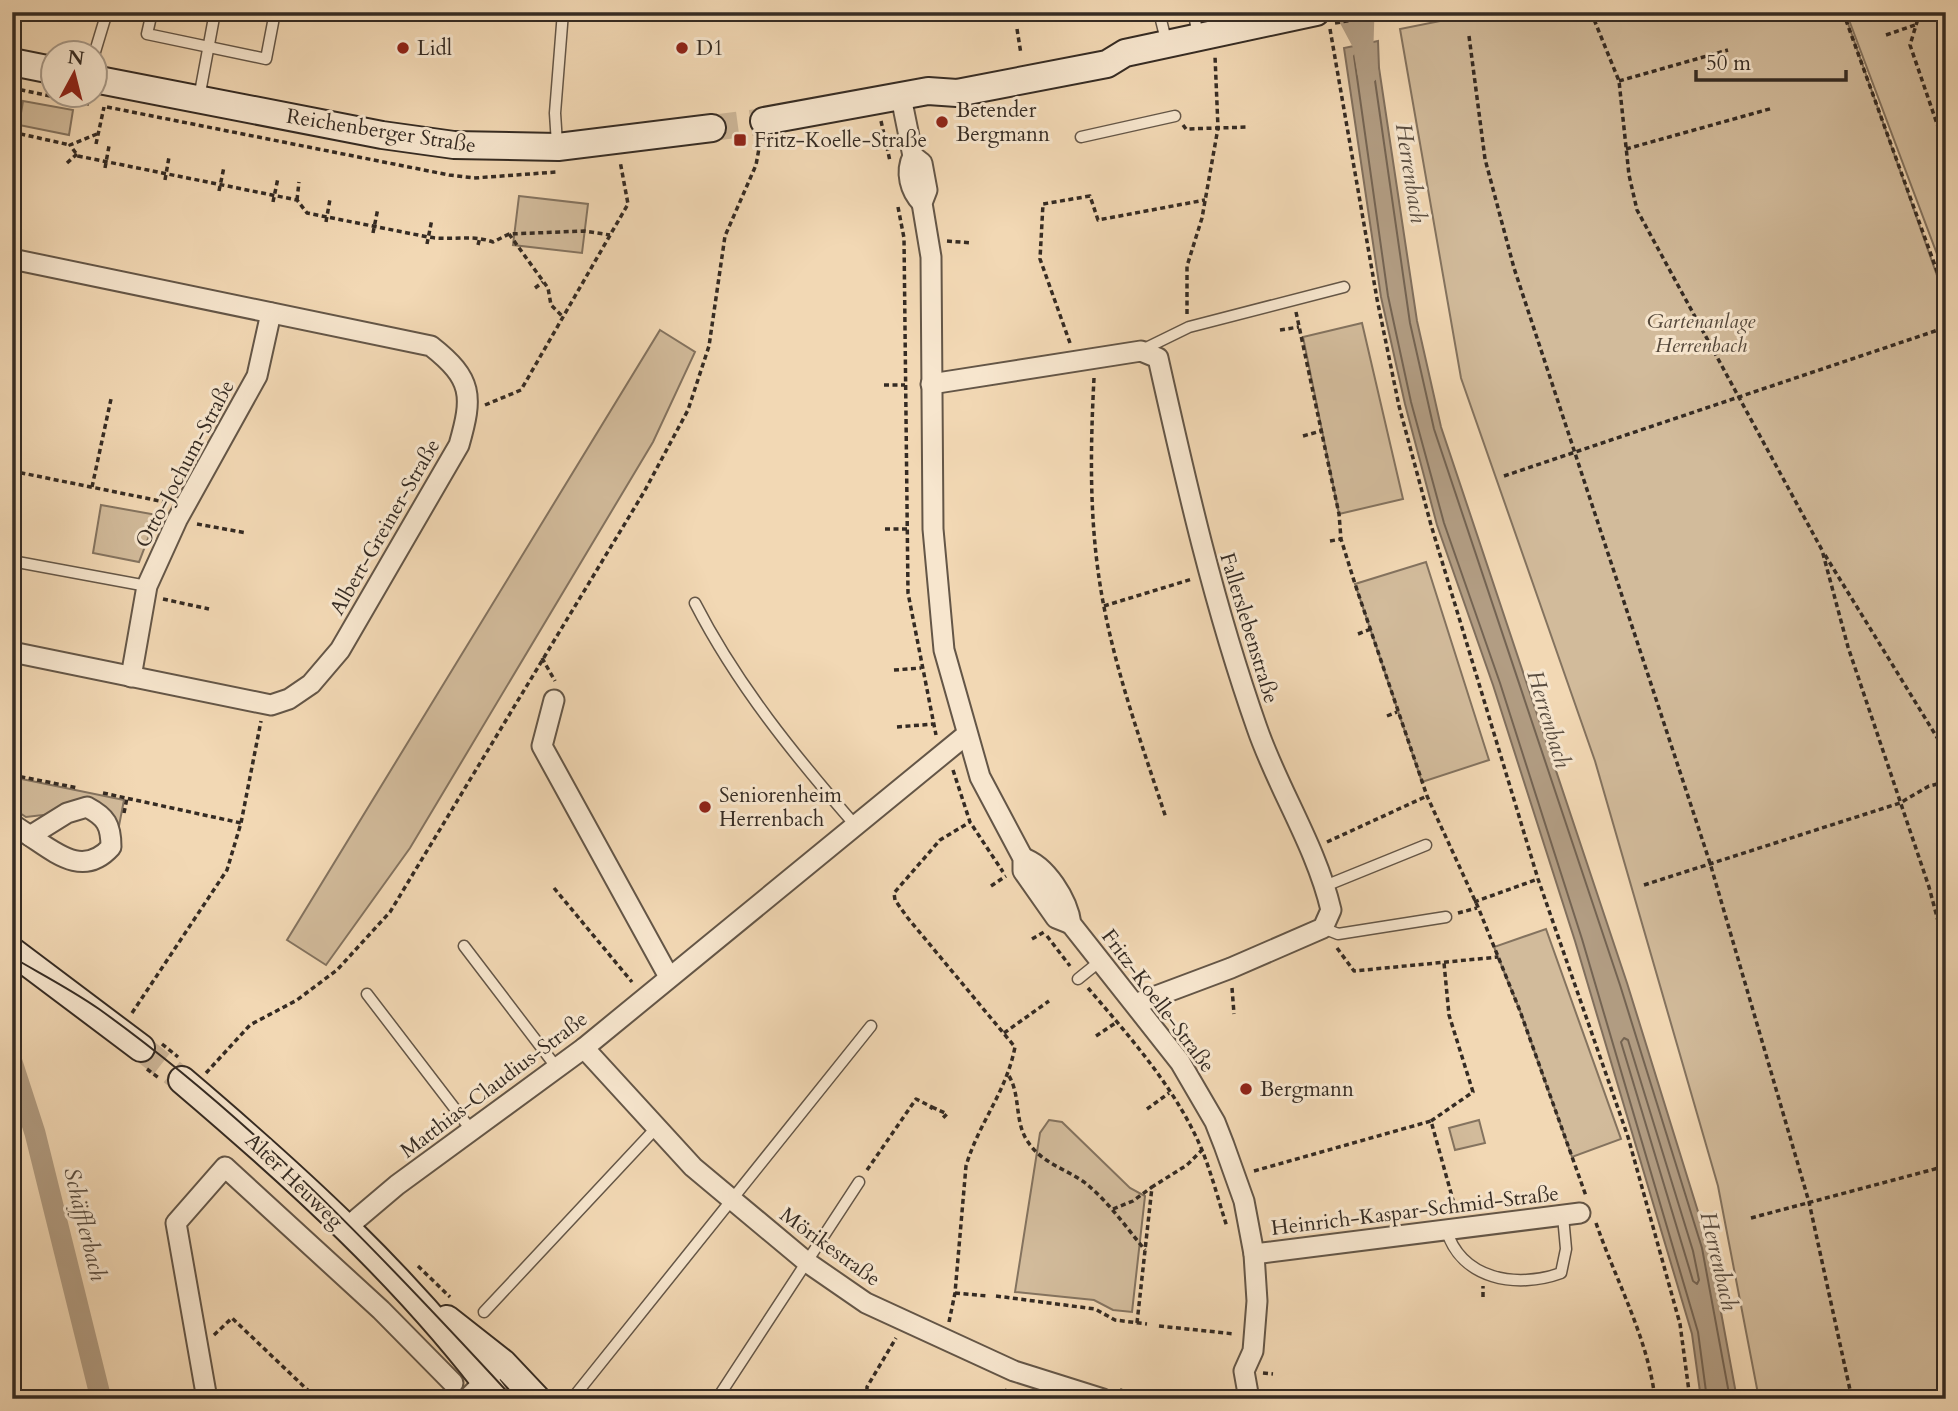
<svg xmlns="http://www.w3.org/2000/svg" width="1958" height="1411" font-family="Cardo,serif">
<rect width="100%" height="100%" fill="#f2d8b4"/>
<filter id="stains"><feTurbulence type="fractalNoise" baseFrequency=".00286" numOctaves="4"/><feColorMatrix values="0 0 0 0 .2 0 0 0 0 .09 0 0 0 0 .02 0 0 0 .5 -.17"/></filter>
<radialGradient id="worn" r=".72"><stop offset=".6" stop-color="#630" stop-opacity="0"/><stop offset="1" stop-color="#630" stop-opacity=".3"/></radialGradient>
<g fill="#d2bb9b" stroke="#84735f" stroke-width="2">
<polygon points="1485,12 1844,12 1946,301 1946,1399 1759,1399 1718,1186 1595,761 1461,378 1400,29"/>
<polygon points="1846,12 1946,12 1946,278"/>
<polygon points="23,101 73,110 69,135 19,125"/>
<polygon points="519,196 588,204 582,253 513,245"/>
<polygon points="1362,323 1403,499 1339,514 1303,337"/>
<polygon points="660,330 695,352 653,442 410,848 326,965 287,940"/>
<polygon points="101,505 157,515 139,562 93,553"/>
<polygon points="1426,562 1489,760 1422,782 1355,584"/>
<polygon points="12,777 124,800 118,831 103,808 26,817 12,808"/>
<polygon points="1546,929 1621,1139 1572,1157 1520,1011 1494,947"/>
<polygon points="1049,1120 1062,1122 1130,1188 1145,1196 1132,1312 1113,1310 1094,1300 1015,1292 1040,1133"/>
<polygon points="1479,1120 1485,1143 1455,1150 1449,1128"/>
</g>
<polygon fill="#b29d83" stroke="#806f5d" stroke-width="2" points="1378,41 1379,68 1417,321 1441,427 1627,983 1709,1247 1737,1399 1701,1399 1692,1334 1575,941 1493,685 1437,525 1405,404 1381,297 1344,48"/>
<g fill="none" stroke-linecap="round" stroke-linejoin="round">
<g stroke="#746453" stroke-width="2">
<polygon points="1624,1038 1628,1040 1693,1251 1699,1280 1697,1284 1693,1281 1621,1042"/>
<polyline points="1707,1399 1698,1332 1582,939 1500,683 1444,523 1411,402 1388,296 1354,56 1357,52 1368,50 1371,53 1410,323 1434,429 1620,985 1702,1248 1730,1399"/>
</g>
<g stroke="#b29d83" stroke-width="21">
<polyline points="1346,12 1362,42"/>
<polyline points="1364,12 1363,44 1368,73"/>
<polyline points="12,1062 35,1133 101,1399"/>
</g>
<g stroke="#ccb597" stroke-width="26" stroke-dasharray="26 13" stroke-linecap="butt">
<polyline points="712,128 764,121"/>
<polyline points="141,1048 182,1080"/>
</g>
<defs>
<g id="lane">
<polyline points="152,12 147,34 266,59 275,12"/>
<polyline points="1159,12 1167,44"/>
<polyline points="1194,14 1198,37"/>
<polyline points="94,55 107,12"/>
<polyline points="199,98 215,12"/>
<polyline points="1081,137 1175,116"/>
<polyline points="557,144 555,113 563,12"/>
<polyline points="1142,350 1189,327 1344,287"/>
<polyline points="12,561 147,586"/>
<path d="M695 603C737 685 795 756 855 825"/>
<polyline points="1325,886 1426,845"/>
<polyline points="1323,928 1338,934 1446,917"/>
<polyline points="464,946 557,1068"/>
<polyline points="1078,979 1099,962"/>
<polyline points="367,994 472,1131"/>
<path d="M1446 1229C1461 1280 1517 1289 1561 1273L1566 1249 1563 1216"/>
<polyline points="484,1312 657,1127"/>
<polyline points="572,1399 871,1026"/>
<polyline points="717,1399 859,1182"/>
</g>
<g id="street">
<polyline points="901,97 913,156 922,163 927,190 922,203 931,257 933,529 944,650 980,777 1023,858 1023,871 1056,918 1071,924"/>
<path d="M913 156C905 172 910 191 922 203"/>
<path d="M12 259 431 346C473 379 473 396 459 445L340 650 311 684 289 699 271 705 12 652"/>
<path d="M931 384 1141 351 1158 358C1186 483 1214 606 1257 728 1278 789 1316 846 1331 910L1323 928 1231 968 1135 1004"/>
<polyline points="131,677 147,586 177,520 257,376 271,313"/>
<polyline points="554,700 542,746 669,977"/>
<path d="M87 807C106 817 111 825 111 847 84 877 57 854 30 836L67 813Z"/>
<polyline points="12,824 30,836"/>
<path d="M1023 858C1046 865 1068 900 1071 924L1180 1062 1215 1122 1224 1145 1244 1201 1254 1254 1257 1301 1253 1351 1244 1371 1249 1399"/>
<polyline points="584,1048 693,1167 808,1263 866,1303 1014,1371 1103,1399"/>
<polyline points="345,1229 397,1185 584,1048 966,735"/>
<polyline points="1254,1254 1580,1213"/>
<polyline points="207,1399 176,1223 225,1167 381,1310 453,1383"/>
<polyline points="467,1399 492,1374"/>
</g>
<g id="secondary">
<polyline points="12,62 52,70"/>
<polyline points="94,79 382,135 454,145 558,147 712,128"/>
<polyline points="764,121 928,91 957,93 1107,64 1125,53 1316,12"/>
<polyline points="12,951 141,1048"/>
<path d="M182 1080C295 1176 409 1279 498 1399"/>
<polyline points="447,1319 503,1363 537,1399"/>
</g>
</defs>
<use href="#lane" stroke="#645647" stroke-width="13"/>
<use href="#street" stroke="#645647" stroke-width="23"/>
<use href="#secondary" stroke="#352b23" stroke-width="30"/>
<g stroke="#352b23" stroke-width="3.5" stroke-dasharray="5 3.5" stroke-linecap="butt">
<polyline points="1591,12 1619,81 1629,175 1637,210 1822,550 1848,647 1929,887 1946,951"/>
<polyline points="1843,12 1946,296"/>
<polyline points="1920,12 1910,45 1946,150"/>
<polyline points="1335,23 1384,15"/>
<polyline points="1017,29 1021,54"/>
<polyline points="1330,29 1377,299 1399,406 1431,525 1538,879 1628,1137 1680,1324 1690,1399"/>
<polyline points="1886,35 1915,25"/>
<polyline points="1469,36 1485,159 1514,268 1710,863 1809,1202 1852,1399"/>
<polyline points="66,52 81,52"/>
<polyline points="1619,81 1728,50"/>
<polyline points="12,88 89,104"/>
<polyline points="107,107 449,175 474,178 557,172"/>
<polyline points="881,121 890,161"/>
<polyline points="1183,125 1186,129 1249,127"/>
<polyline points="12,132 70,145"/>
<path d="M97 134 70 145 78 156 297 200 307 213 428 237C451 241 471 234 493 242L509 234 584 231 610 235"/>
<polyline points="96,144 104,107"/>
<polyline points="1626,149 1773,108"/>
<polyline points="67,163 77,154"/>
<polyline points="105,168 109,146"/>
<polyline points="165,180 169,157"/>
<polyline points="219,191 224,167"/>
<polyline points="297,200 299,182"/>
<polyline points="273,202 278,178"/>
<polyline points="898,207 904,238 908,593 936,735"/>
<polyline points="326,222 330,199"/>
<polyline points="373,233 378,208"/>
<polyline points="509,234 548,288 551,305 562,316"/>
<polyline points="947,241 972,243"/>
<polyline points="427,244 432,219"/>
<polyline points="478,245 480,237"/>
<polyline points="535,288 543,282"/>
<polyline points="1296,312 1339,514 1341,539 1355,584 1427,796 1478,907 1520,1011 1586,1196"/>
<polyline points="1187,314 1187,266 1202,218 1218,128 1215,56"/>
<polyline points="1280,330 1299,327"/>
<polyline points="1070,343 1040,259 1043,204 1090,196 1098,220 1205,200"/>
<path d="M1094 378C1090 455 1089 531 1104 607 1118 679 1143 748 1166 818"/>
<polyline points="884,385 905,385"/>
<polyline points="485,405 521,390 628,204 620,161"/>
<polyline points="1303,436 1321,431"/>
<polyline points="12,471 165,502"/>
<polyline points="1504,476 1944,328"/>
<polyline points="92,487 111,399"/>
<polyline points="197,524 247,533"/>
<polyline points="885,529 907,529"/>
<polyline points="1330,541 1341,539"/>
<polyline points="1825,555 1946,752"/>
<polyline points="163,599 209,609"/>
<polyline points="1104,606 1192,579"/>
<polyline points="1358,634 1371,629"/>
<polyline points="542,658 555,681"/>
<polyline points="894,670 921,668"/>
<polyline points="1387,716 1397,712"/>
<polyline points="897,727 933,724"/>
<polyline points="953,770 970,822 1003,872"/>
<polyline points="12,775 78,788"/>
<polyline points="103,793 241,823"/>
<polyline points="124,813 127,798"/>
<polyline points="1327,842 1427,796"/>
<polyline points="1644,885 1900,803 1929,786 1946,782"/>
<polyline points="991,886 1006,876"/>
<polyline points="554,888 632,982"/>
<polyline points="1474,902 1538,879"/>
<polyline points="1458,913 1477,908"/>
<polyline points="1047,936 1070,966"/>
<polyline points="1032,939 1044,932"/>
<polyline points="1337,948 1354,971 1498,957"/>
<path d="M1088 988C1130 1037 1177 1090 1202 1150 1212 1175 1219 1202 1227 1227"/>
<polyline points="1232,988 1234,1014"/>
<polyline points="132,1013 227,870 241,823 261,721"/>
<polyline points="1004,1033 1049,1001"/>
<polyline points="1096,1036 1117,1022"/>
<polyline points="162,1044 178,1057"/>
<polyline points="147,1069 160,1079"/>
<polyline points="206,1073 250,1025 297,1000 337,970 390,912 644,492 688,410 709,346 725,236 756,165 760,143"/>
<path d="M1009 1076C1021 1096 1014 1122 1028 1142 1042 1163 1064 1168 1084 1182 1108 1201 1126 1227 1145 1250"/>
<polyline points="932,1107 947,1114 943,1118"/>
<polyline points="1147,1109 1169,1093"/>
<polyline points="1431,1121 1473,1092 1449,1015 1444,963"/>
<polyline points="867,1170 916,1099 932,1107 929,1111"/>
<polyline points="1254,1171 1431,1121 1456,1211"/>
<polyline points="1113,1209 1133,1201 1152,1187"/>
<polyline points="1751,1218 1946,1166"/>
<path d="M1596 1223C1616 1281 1648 1338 1655 1399"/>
<polyline points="418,1266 450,1297"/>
<polyline points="955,1293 987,1296"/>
<polyline points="996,1296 1095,1309 1115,1320 1147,1324"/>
<polyline points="1483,1297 1483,1286"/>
<path d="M949 1322 955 1293 966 1166C979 1122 1006 1093 1015 1047L907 917 895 900 894 893 940 840 970 822"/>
<polyline points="1137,1323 1152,1187 1187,1165 1202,1150"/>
<polyline points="1159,1326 1235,1334"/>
<polyline points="214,1335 232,1318 317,1399"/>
<polyline points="1263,1373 1273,1374"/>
<polyline points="1120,1390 1152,1399"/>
<polyline points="867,1399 867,1387 896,1338"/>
<polyline points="1004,1399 1007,1389"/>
</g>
<use href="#lane" stroke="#f7e6ce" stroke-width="10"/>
<use href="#street" stroke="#f7e6ce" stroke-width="19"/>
<use href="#secondary" stroke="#f7e6ce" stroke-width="26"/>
<path stroke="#352b23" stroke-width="2" d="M12 957C41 974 72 990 99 1009 254 1120 385 1259 514 1399"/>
</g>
<g fill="#8f2418" stroke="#f7e6ce" stroke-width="2.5">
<circle cx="403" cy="48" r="7"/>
<circle cx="682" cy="48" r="7"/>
<circle cx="942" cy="122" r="7"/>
<rect x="733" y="133" width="14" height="14" rx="3.5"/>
<circle cx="705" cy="807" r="7"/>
<circle cx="1246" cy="1089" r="7"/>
</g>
<g text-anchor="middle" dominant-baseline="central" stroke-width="6" stroke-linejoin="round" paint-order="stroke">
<g font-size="21" fill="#352b23" stroke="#f7e6ce" text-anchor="start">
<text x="417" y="48">Lidl</text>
<text x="696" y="48">D1</text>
<text x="956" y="110">Betender<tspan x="956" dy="24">Bergmann</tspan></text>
<text x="754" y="140">Fritz-Koelle-Straße</text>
<text x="719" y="795">Seniorenheim<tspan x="719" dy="24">Herrenbach</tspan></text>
<text x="1260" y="1089">Bergmann</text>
</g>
<g font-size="21" fill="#352b23" stroke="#f7e6ce">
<text transform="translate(381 131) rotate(9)">Reichenberger Straße</text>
<text transform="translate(185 464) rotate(-62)">Otto-Jochum-Straße</text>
<text transform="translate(385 527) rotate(-60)">Albert-Greiner-Straße</text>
<text transform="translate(1249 628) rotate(73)">Fallerslebenstraße</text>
<text transform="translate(1158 1001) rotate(53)">Fritz-Koelle-Straße</text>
<text transform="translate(494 1085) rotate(-37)">Matthias-Claudius-Straße</text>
<text transform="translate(294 1181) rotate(44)">Alter Heuweg</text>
<text transform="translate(1415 1211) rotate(-7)">Heinrich-Kaspar-Schmid-Straße</text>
<text transform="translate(830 1247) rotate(36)">Mörikestraße</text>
</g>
<g font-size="21" font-style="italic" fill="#54483b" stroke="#f7e6ce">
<text x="1701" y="321">Gartenanlage<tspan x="1701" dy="24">Herrenbach</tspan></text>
</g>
<g font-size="23" font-style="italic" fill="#5a4d40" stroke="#f7e6ce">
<text transform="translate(1411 173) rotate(81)">Herrenbach</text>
<text transform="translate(1549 719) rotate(73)">Herrenbach</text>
<text transform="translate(85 1224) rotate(76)">Schäfflerbach</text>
<text transform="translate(1719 1261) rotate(77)">Herrenbach</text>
</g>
</g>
<rect width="1958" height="1411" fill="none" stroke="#f2d8b4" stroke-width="42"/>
<rect x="14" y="14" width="1930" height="1383" fill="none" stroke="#352b23" stroke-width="3.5"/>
<rect x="21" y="21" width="1916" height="1369" fill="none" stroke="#352b23" stroke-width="2"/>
<g transform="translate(74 74) rotate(7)"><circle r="33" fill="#f7e6ce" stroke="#a99b8a" stroke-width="2"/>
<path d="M0-5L12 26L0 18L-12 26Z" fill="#8f2418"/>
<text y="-10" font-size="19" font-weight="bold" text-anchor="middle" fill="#352b23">N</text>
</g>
<path d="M1696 70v10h150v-10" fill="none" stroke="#352b23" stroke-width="3.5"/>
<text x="1706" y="70" font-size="21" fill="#352b23" stroke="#f7e6ce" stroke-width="5" paint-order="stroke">50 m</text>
<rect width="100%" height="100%" filter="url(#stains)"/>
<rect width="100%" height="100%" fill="url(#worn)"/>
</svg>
